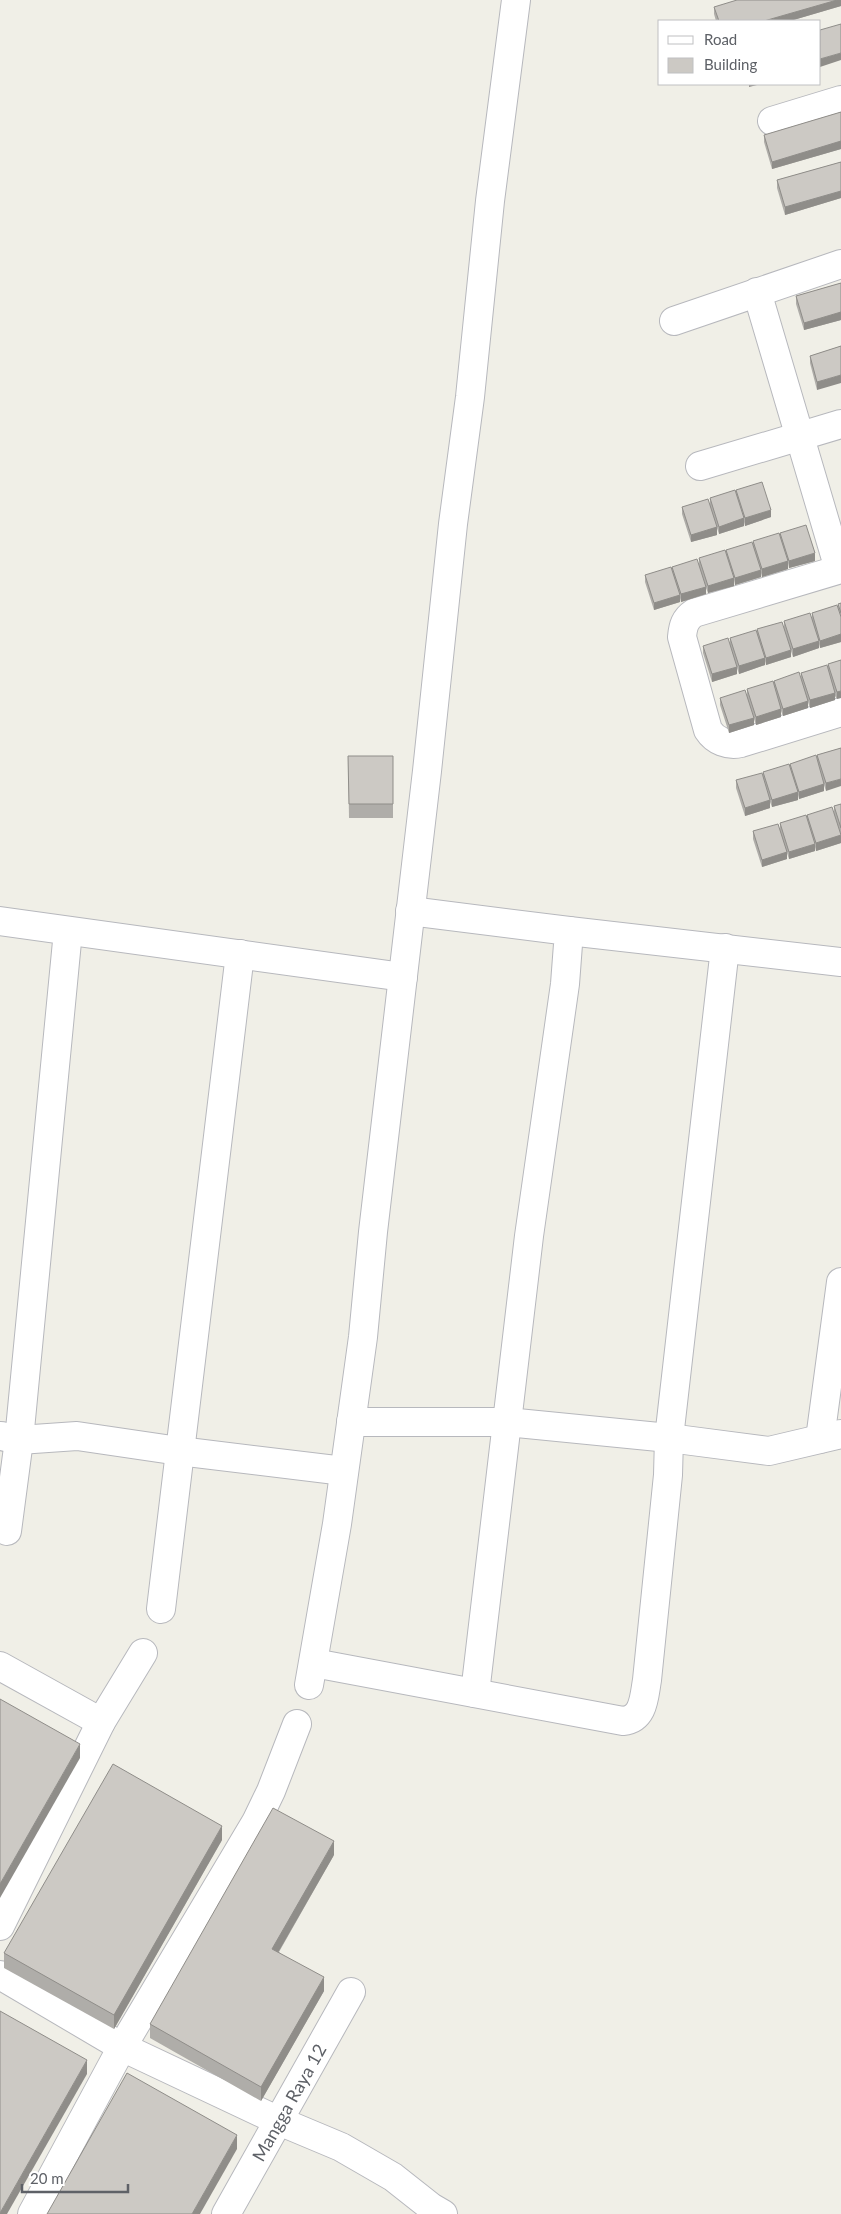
<svg xmlns="http://www.w3.org/2000/svg" width="841" height="2214" font-family="Lato,sans-serif">
<rect width="100%" height="100%" fill="#f0efe7"/>
<g fill="none" stroke-linecap="round" stroke-linejoin="round">
<defs>
<g id="street">
<polyline points="772,121 841,100"/>
<polyline points="757,292 839,569"/>
<polyline points="674,321 841,264"/>
<polyline points="700,466 841,424"/>
<path d="M841 569 694 613C685 619 683 626 682 637L708 730C715 741 728 746 741 743L841 712"/>
<polyline points="410,911 569,931 565,984 529,1236 475,1693"/>
<polyline points="0,921 403,977"/>
<polyline points="569,931 841,962"/>
<polyline points="351,1422 507,1422 669,1438 769,1451 841,1434"/>
<polyline points="1,1436 19,1440 77,1436 179,1451 344,1471"/>
<polyline points="820,1439 841,1282"/>
<polyline points="7,1531 19,1440 68,931"/>
<polyline points="161,1609 240,954"/>
<path d="M314 1663 623 1721C644 1719 644 1697 647 1680L668 1475 669 1438 725 948"/>
<polyline points="0,1666 101,1722"/>
<polyline points="309,1685 337,1524 363,1337 373,1232 427,771 453,524 470,397 490,201 516,0"/>
<polyline points="0,1926 101,1722 143,1653"/>
<polyline points="0,1975 122,2047 279,2121 341,2147 393,2177 431,2207 443,2214"/>
<polyline points="32,2214 122,2047 256,1822 271,1791 297,1724"/>
<path id="s1" d="M226 2214 351 1992"/>
</g>
</defs>
<use href="#street" stroke="#b7b8bd" stroke-width="30"/>
<use href="#street" stroke="#fff" stroke-width="28"/>
</g>
<g fill="#afada9">
<polygon points="841,0 841,6 790,21 716,21 714,14 714,7"/>
<polygon points="841,112 841,149 772,169 764,142 764,135"/>
<polygon points="841,162 841,198 785,215 777,188 777,180"/>
<polygon points="841,283 841,320 804,330 796,304 796,296"/>
<polygon points="841,346 817,390 810,363 810,356"/>
<polygon points="736,490 771,517 745,526 744,522 744,526 719,534 717,528 717,535 691,542 682,514 682,507 710,504 710,498 736,494"/>
<polygon points="780,533 815,561 789,568 788,563 788,569 762,577 761,573 761,577 735,585 734,580 734,586 708,593 706,588 706,594 681,602 680,598 680,602 654,610 645,582 645,575 672,571 672,567 699,564 699,558 726,554 726,550 753,546 753,541 780,539"/>
<polygon points="841,603 841,642 820,648 819,644 819,648 793,657 791,651 791,657 766,665 765,661 765,665 739,674 737,668 737,674 712,682 703,653 703,646 730,644 730,638 757,634 757,629 784,627 784,621 812,619 812,613 838,608 838,604"/>
<polygon points="841,660 837,699 835,696 835,700 810,708 808,702 808,708 783,716 781,711 781,717 756,725 754,719 754,725 729,733 720,705 720,698 747,695 747,689 774,685 774,681 801,678 801,673 828,668 828,664"/>
<polygon points="841,748 826,791 824,785 824,791 799,799 798,795 798,800 772,807 770,802 770,808 745,816 736,788 736,780 763,778 763,772 790,768 790,764 817,761 817,755"/>
<polygon points="348,756 393,756 393,818 349,818"/>
<polygon points="841,804 841,843 816,851 815,847 815,851 789,859 787,853 787,859 762,867 753,839 753,831 780,829 780,823 807,819 807,815 834,813 834,806"/>
<polygon points="222,1840 114,2029 4,1968 4,1953"/>
<polygon points="334,1855 279,1952 324,1991 261,2101 150,2038 150,2024"/>
</g>
<g fill="#8f8d89">
<polygon points="837,0 841,0 841,6 790,21 764,21"/>
<polygon points="841,53 841,60 820,67 820,59"/>
<polygon points="749,84 761,84 749,87"/>
<polygon points="841,141 841,149 772,169 772,162"/>
<polygon points="841,191 841,198 785,215 785,207"/>
<polygon points="841,312 841,320 804,330 804,323"/>
<polygon points="841,375 841,383 817,390 817,382"/>
<polygon points="771,510 771,517 745,526 745,518"/>
<polygon points="744,518 744,526 719,534 719,527"/>
<polygon points="717,527 717,535 691,542 691,535"/>
<polygon points="815,553 815,561 789,568 789,561"/>
<polygon points="788,561 788,569 762,577 762,569"/>
<polygon points="761,570 761,577 735,585 735,578"/>
<polygon points="734,578 734,586 708,593 708,586"/>
<polygon points="706,587 706,594 681,602 681,594"/>
<polygon points="680,595 680,602 654,610 654,603"/>
<polygon points="841,634 841,642 820,648 820,641"/>
<polygon points="819,641 819,648 793,657 793,649"/>
<polygon points="791,650 791,657 766,665 766,658"/>
<polygon points="765,658 765,665 739,674 739,666"/>
<polygon points="737,667 737,674 712,682 712,674"/>
<polygon points="841,691 841,698 837,699 837,692"/>
<polygon points="835,693 835,700 810,708 810,700"/>
<polygon points="808,701 808,708 783,716 783,709"/>
<polygon points="781,709 781,717 756,725 756,717"/>
<polygon points="754,718 754,725 729,733 729,725"/>
<polygon points="841,779 841,786 826,791 826,783"/>
<polygon points="824,784 824,791 799,799 799,792"/>
<polygon points="798,792 798,800 772,807 772,800"/>
<polygon points="770,800 770,808 745,816 745,808"/>
<polygon points="841,835 841,843 816,851 816,843"/>
<polygon points="815,844 815,851 789,859 789,852"/>
<polygon points="787,852 787,859 762,867 762,860"/>
<polygon points="80,1744 80,1758 0,1898 0,1884"/>
<polygon points="222,1826 222,1840 114,2029 114,2015"/>
<polygon points="334,1841 334,1855 272,1963 272,1949"/>
<polygon points="324,1977 324,1991 261,2101 261,2087"/>
<polygon points="87,2060 87,2074 7,2214 0,2214 0,2213"/>
<polygon points="237,2135 237,2149 200,2214 192,2214"/>
</g>
<g fill="#ccc9c4" stroke="#8f8d89">
<polygon points="737,0 837,0 764,21 719,21 714,7"/>
<polygon points="841,24 841,53 820,59 820,30"/>
<polygon points="841,112 841,141 772,162 764,135"/>
<polygon points="841,162 841,191 785,207 777,180"/>
<polygon points="841,283 841,312 804,323 796,296"/>
<polygon points="841,346 841,375 817,382 810,356"/>
<polygon points="762,482 771,510 745,518 736,490"/>
<polygon points="735,490 744,518 719,527 710,498"/>
<polygon points="708,499 717,527 691,535 682,507"/>
<polygon points="806,525 815,553 789,561 780,533"/>
<polygon points="779,533 788,561 762,569 753,541"/>
<polygon points="752,542 761,570 735,578 726,550"/>
<polygon points="725,550 734,578 708,586 699,558"/>
<polygon points="697,559 706,587 681,594 672,567"/>
<polygon points="671,567 680,595 654,603 645,575"/>
<polygon points="841,603 841,613 838,604"/>
<polygon points="837,605 841,617 841,634 820,641 812,613"/>
<polygon points="810,613 819,641 793,649 784,621"/>
<polygon points="782,622 791,650 766,658 757,629"/>
<polygon points="756,630 765,658 739,666 730,638"/>
<polygon points="728,638 737,667 712,674 703,646"/>
<polygon points="841,660 841,691 837,692 828,664"/>
<polygon points="827,665 835,693 810,700 801,673"/>
<polygon points="799,672 808,701 783,709 774,681"/>
<polygon points="773,681 781,709 756,717 747,689"/>
<polygon points="745,690 754,718 729,725 720,698"/>
<polygon points="841,748 841,779 826,783 817,755"/>
<polygon points="816,755 824,784 799,792 790,764"/>
<polygon points="348,756 393,756 393,804 349,804"/>
<polygon points="789,764 798,792 772,800 763,772"/>
<polygon points="762,773 770,800 745,808 736,780"/>
<polygon points="841,804 841,828 834,806"/>
<polygon points="832,807 841,835 816,843 807,815"/>
<polygon points="806,815 815,844 789,852 780,823"/>
<polygon points="778,824 787,852 762,860 753,831"/>
<polygon points="0,1699 80,1744 0,1884"/>
<polygon points="113,1764 222,1826 114,2015 4,1953"/>
<polygon points="273,1808 334,1841 272,1949 324,1977 261,2087 150,2024"/>
<polygon points="0,2011 87,2060 0,2213"/>
<polygon points="127,2073 237,2135 192,2214 47,2214"/>
</g>
<g text-anchor="middle" dominant-baseline="central" stroke-width="4" stroke-linejoin="round" paint-order="stroke">
<g font-size="18" fill="#5e6167" stroke="#fff">
<text stroke="none"><textPath href="#s1" startOffset="128">Mangga Raya 12</textPath></text>
</g>
</g>
<rect x="658" y="20" width="162" height="65" fill="#ffffff" stroke="#bfc0c2"/>
<rect x="668" y="36" width="25" height="8" fill="#ffffff" stroke="#bfc0c2"/>
<text x="704" y="45" font-size="15" fill="#5e6167">Road</text>
<rect x="668" y="58" width="25" height="15" fill="#ccc9c4" stroke="#bfc0c2"/>
<text x="704" y="70" font-size="15" fill="#5e6167">Building</text>
<path d="M22 2184v8h106v-8" fill="none" stroke="#5e6167" stroke-width="2.5"/>
<text x="30" y="2184" font-size="15" fill="#5e6167" stroke="#ffffff" stroke-width="4" paint-order="stroke">20 m</text>
</svg>
